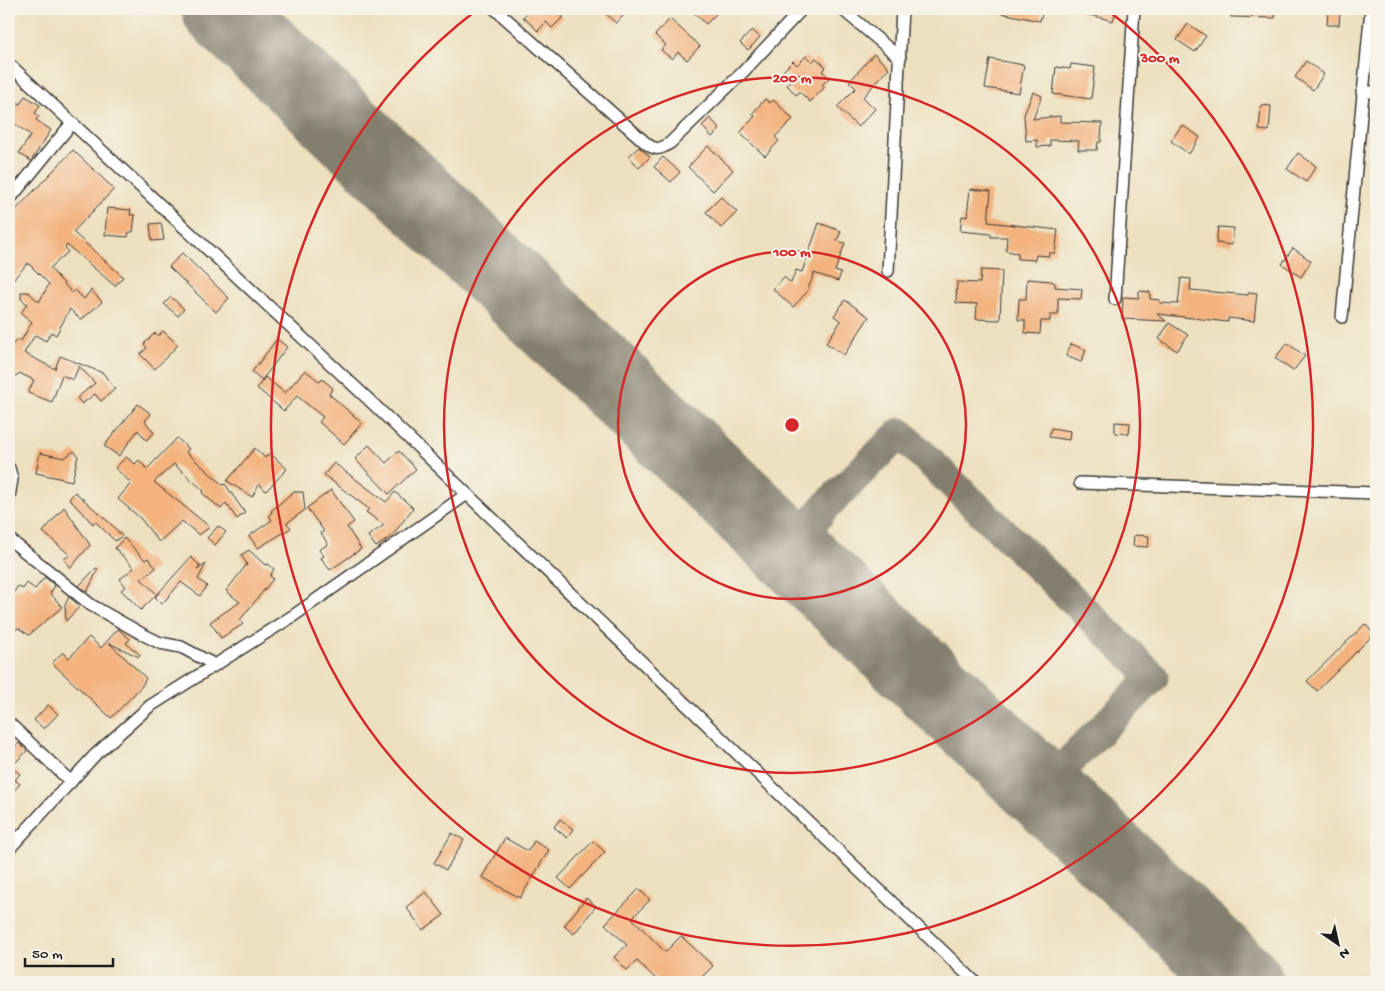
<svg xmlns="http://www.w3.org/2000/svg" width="1385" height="991" font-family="'Gochi Hand',sans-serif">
<rect width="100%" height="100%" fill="#f7f3e8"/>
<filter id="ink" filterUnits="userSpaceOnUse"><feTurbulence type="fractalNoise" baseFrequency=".02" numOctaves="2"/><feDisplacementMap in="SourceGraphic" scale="10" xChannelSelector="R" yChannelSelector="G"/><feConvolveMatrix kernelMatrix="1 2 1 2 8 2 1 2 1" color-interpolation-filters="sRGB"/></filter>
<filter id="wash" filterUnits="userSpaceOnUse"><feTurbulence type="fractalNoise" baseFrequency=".0096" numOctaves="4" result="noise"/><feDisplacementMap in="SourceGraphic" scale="20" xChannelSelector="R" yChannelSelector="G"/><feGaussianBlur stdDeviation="1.12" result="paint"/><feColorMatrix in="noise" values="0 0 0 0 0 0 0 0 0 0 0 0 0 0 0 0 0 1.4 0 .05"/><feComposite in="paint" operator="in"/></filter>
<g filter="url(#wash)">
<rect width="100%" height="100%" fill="#ede0bf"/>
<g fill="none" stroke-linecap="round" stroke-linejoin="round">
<polyline stroke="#847e6e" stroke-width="31" points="811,548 813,522 826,506 900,433 1153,677 1066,765 1064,778 1066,792"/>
<polyline stroke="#847e6e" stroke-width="79" points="221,9 1244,982"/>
</g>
<g id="blocks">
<g fill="#f3b27e">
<polygon points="532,9 554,9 563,17 552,28 546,22 538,31 523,17"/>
<polygon points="601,9 630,9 616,23"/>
<polygon points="690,9 721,9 706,24"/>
<polygon points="1001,9 1043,9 1040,21 1001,13"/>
<polygon points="1080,9 1116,9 1113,21 1079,12"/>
<polygon points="1231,9 1275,9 1275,18 1231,17"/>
<polygon points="1328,11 1340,12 1339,25 1327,25"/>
<polygon points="670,19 700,46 687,60 678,52 672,59 661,50 666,45 655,35"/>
<polygon points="1188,24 1206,36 1195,52 1177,40"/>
<polygon points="752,30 760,37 748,50 740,43"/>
<polygon points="874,54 889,68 863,97 875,109 858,127 837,107 856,88 849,82"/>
<polygon points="806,56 812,62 816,58 826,67 822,71 829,78 822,85 825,87 810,102 800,92 796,95 787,85 792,80 783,71 793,61 797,65"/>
<polygon points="990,59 1024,65 1019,93 985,88"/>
<polygon points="1306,61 1324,74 1313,90 1295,77"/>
<polygon points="1071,64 1095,67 1091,99 1053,94 1056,67 1070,69"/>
<polygon points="1033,92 1042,96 1033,119 1060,116 1060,122 1102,123 1101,142 1098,142 1097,150 1078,150 1079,141 1050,140 1050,146 1037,147 1037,140 1026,141 1024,115"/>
<polygon points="25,96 40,105 35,113 39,116 36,120 51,130 31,161 19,153 31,135 10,121 15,114 11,111 17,102 20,104"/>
<polygon points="765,99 770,103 773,100 793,119 775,137 779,141 765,156 740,133 755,116 752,114"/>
<polygon points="1261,105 1271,106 1269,131 1259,130"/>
<polygon points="710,118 720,129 712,137 702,126"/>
<polygon points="1182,125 1200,137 1189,154 1171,141"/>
<polygon points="708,146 733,170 713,191 688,167"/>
<polygon points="639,147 650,157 639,168 629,156"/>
<polygon points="73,150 114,189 73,232 123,277 115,286 67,245 65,247 68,252 50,268 72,293 75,290 84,299 91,290 102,302 81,320 70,309 56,335 51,332 46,341 35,335 24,353 55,369 60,356 103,373 115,389 101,401 95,394 82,404 77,398 95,383 79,366 73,380 62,375 52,402 28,393 34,380 19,373 16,376 9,370 9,348 18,339 21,341 32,322 21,313 27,304 21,299 21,292 28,292 39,302 49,284 28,263 9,284 9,217"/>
<polygon points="1298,153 1316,166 1306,182 1287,169"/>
<polygon points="663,157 680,172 671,182 654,167"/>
<polygon points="970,189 991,191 988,222 1058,230 1055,253 1049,253 1049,256 1036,255 1035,260 1018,259 1018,253 1006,251 1007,237 991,237 991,234 960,231 962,216 967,217"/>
<polygon points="721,197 737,212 721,228 706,212"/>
<polygon points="107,208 131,210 130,215 135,215 133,232 129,232 128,237 105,235"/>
<polygon points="161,223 164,240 152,241 150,224"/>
<polygon points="819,223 841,231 837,241 845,243 835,271 841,273 838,281 814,273 807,292 793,307 773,289 784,277 791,283 796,270 802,272"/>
<polygon points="1218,227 1234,228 1232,245 1216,243"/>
<polygon points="1293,248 1311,261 1301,277 1282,264"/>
<polygon points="182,253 229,298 216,312 169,267"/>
<polygon points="981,270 1002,271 1000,320 976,319 977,304 956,303 957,282 980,283"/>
<polygon points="1181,278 1191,279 1190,290 1248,295 1249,292 1257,293 1254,321 1228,318 1228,322 1157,314 1166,321 1122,319 1123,297 1139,298 1139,291 1150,292 1150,299 1160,300 1160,303 1178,304"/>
<polygon points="1027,279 1051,281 1055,283 1055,287 1082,289 1081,299 1058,298 1058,315 1050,315 1050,321 1041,321 1040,334 1025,333 1025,320 1018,320 1019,299 1026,299"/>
<polygon points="171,297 184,309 178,316 164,304"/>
<polygon points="845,300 869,317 844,355 826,343 841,321 834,316"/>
<polygon points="1169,323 1188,335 1177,351 1159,339"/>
<polygon points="163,331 178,345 155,369 140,354 147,348 144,344 155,333 158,336"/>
<polygon points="277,339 287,347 262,380 252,372"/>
<polygon points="1287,343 1305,356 1293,371 1275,358"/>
<polygon points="1071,344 1086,350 1081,362 1066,356"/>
<polygon points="305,370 320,382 322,379 333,388 329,394 362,423 344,444 319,422 323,417 297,396 284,411 257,388 265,377 285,393"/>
<polygon points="138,404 151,414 145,421 154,433 146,440 138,430 119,456 104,446"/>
<polygon points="1115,422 1130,423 1129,434 1115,433"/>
<polygon points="1051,428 1070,431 1069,440 1049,437"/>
<polygon points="177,438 189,449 186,452 223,485 225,484 245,513 237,519 226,503 221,509 202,493 204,491 174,464 154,482 210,527 199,535 182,521 159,542 140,518 118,499 131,483 115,468 126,457 135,464 139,460 147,469"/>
<polygon points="369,445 386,463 399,451 416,469 389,494 355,459"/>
<polygon points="255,448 265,458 270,453 287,469 266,491 259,484 252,497 227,481"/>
<polygon points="74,451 78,456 72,481 36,473 40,453 64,458"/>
<polygon points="334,463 386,502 395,492 413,508 392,536 376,547 368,536 384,525 366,512 369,509 324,475"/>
<polygon points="331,490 354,522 347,527 361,549 330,570 321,558 324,556 319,550 328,544 321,533 324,531 307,508"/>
<polygon points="75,492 111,524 122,536 115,541 95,521 93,524 69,499"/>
<polygon points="293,492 303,492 305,510 287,523 291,528 258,548 249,536 272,520 269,515 272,513 271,511"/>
<polygon points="64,507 90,545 70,568 64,559 70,555 43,532"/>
<polygon points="218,526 226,532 215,545 207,538"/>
<polygon points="1134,535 1149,536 1148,547 1133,546"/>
<polygon points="124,538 145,560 148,558 156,568 141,579 157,594 141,610 121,590 126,587 120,579 134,568 115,548"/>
<polygon points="249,550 265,565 268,564 274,569 270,576 273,579 240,620 243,624 221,638 210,622 240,602 226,591 247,564 241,555"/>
<polygon points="191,557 200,566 197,570 206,564 198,579 207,586 200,596 181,582 162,604 155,597"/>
<polygon points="96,568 98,569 87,592 79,586"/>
<polygon points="45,577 55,586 50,593 62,607 29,635 18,628 9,634 9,589 14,592 18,586 23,589 27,583 35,589"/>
<polygon points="69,597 80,606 66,621 65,605"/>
<polygon points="1365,624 1374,634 1317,691 1307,681"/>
<polygon points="118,629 130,639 126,643 140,655 139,657 109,643 146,678 142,686 111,718 52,663 63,652 69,658 89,637 101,648"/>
<polygon points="48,705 58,714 44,729 34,720"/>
<polygon points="19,743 27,751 11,767 20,774 15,780 20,784 9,796 9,753"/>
<polygon points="560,819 573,829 567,838 554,827"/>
<polygon points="452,833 464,840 446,870 434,863"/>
<polygon points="505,838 528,851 534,841 549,850 520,898 482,877"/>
<polygon points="593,841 605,852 570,889 558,878"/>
<polygon points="639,889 650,900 632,918 665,952 681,936 713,966 697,982 659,982 637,961 627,970 614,957 627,945 605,924"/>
<polygon points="426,892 444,915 423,930 406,907"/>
<polygon points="586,898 596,906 574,934 564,926"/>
</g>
</g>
</g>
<g filter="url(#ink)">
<use href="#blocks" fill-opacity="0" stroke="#3b3934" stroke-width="1"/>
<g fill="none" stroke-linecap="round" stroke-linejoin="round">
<defs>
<g id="minor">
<path d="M495 9 647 144C656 151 661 149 670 143L742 73 802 9"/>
<polyline points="842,9 900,58"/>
<polyline points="9,64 367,398 975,982"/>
<polyline points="1362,92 1376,92"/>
<polyline points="9,200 72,123"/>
<polyline points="888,271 902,9"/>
<polyline points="1115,299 1134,9"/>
<polyline points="1342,317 1371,9"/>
<polyline points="9,468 12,479 9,497"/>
<polyline points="1080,483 1376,493"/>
<polyline points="9,539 91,605 142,634 160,643 181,647 215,665"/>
<polyline points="9,723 71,782"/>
<polyline points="9,849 95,755 150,706 293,616 467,494"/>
</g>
</defs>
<use href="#minor" stroke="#3b3934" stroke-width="14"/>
<use href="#minor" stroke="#fff" stroke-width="11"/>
</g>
</g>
<g fill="none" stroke="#d62828" stroke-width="2.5">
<circle cx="792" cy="425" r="174"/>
<circle cx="792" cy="425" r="348"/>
<path d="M1106 9A521 521 0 1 1 478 9"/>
</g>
<circle cx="792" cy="425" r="8" fill="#d62828" stroke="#f7f3e8" stroke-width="2.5"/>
<g font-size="15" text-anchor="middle" font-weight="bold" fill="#d62828" stroke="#f7f3e8" stroke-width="4" stroke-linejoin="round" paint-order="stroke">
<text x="1160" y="62">300 m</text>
<text x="792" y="82">200 m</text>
<text x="792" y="256">100 m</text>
</g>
<rect width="1385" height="991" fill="none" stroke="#f7f3e8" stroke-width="30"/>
<g transform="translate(1338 944) rotate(146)" stroke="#f7f3e8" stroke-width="4" paint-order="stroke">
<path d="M0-4L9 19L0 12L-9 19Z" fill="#1c1c1c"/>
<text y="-8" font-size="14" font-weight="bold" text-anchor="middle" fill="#1c1c1c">N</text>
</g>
<path d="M25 958v8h88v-8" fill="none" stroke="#1c1c1c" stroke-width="2.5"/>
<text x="32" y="958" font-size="15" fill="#1c1c1c" stroke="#f7f3e8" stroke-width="4" paint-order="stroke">50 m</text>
</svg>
